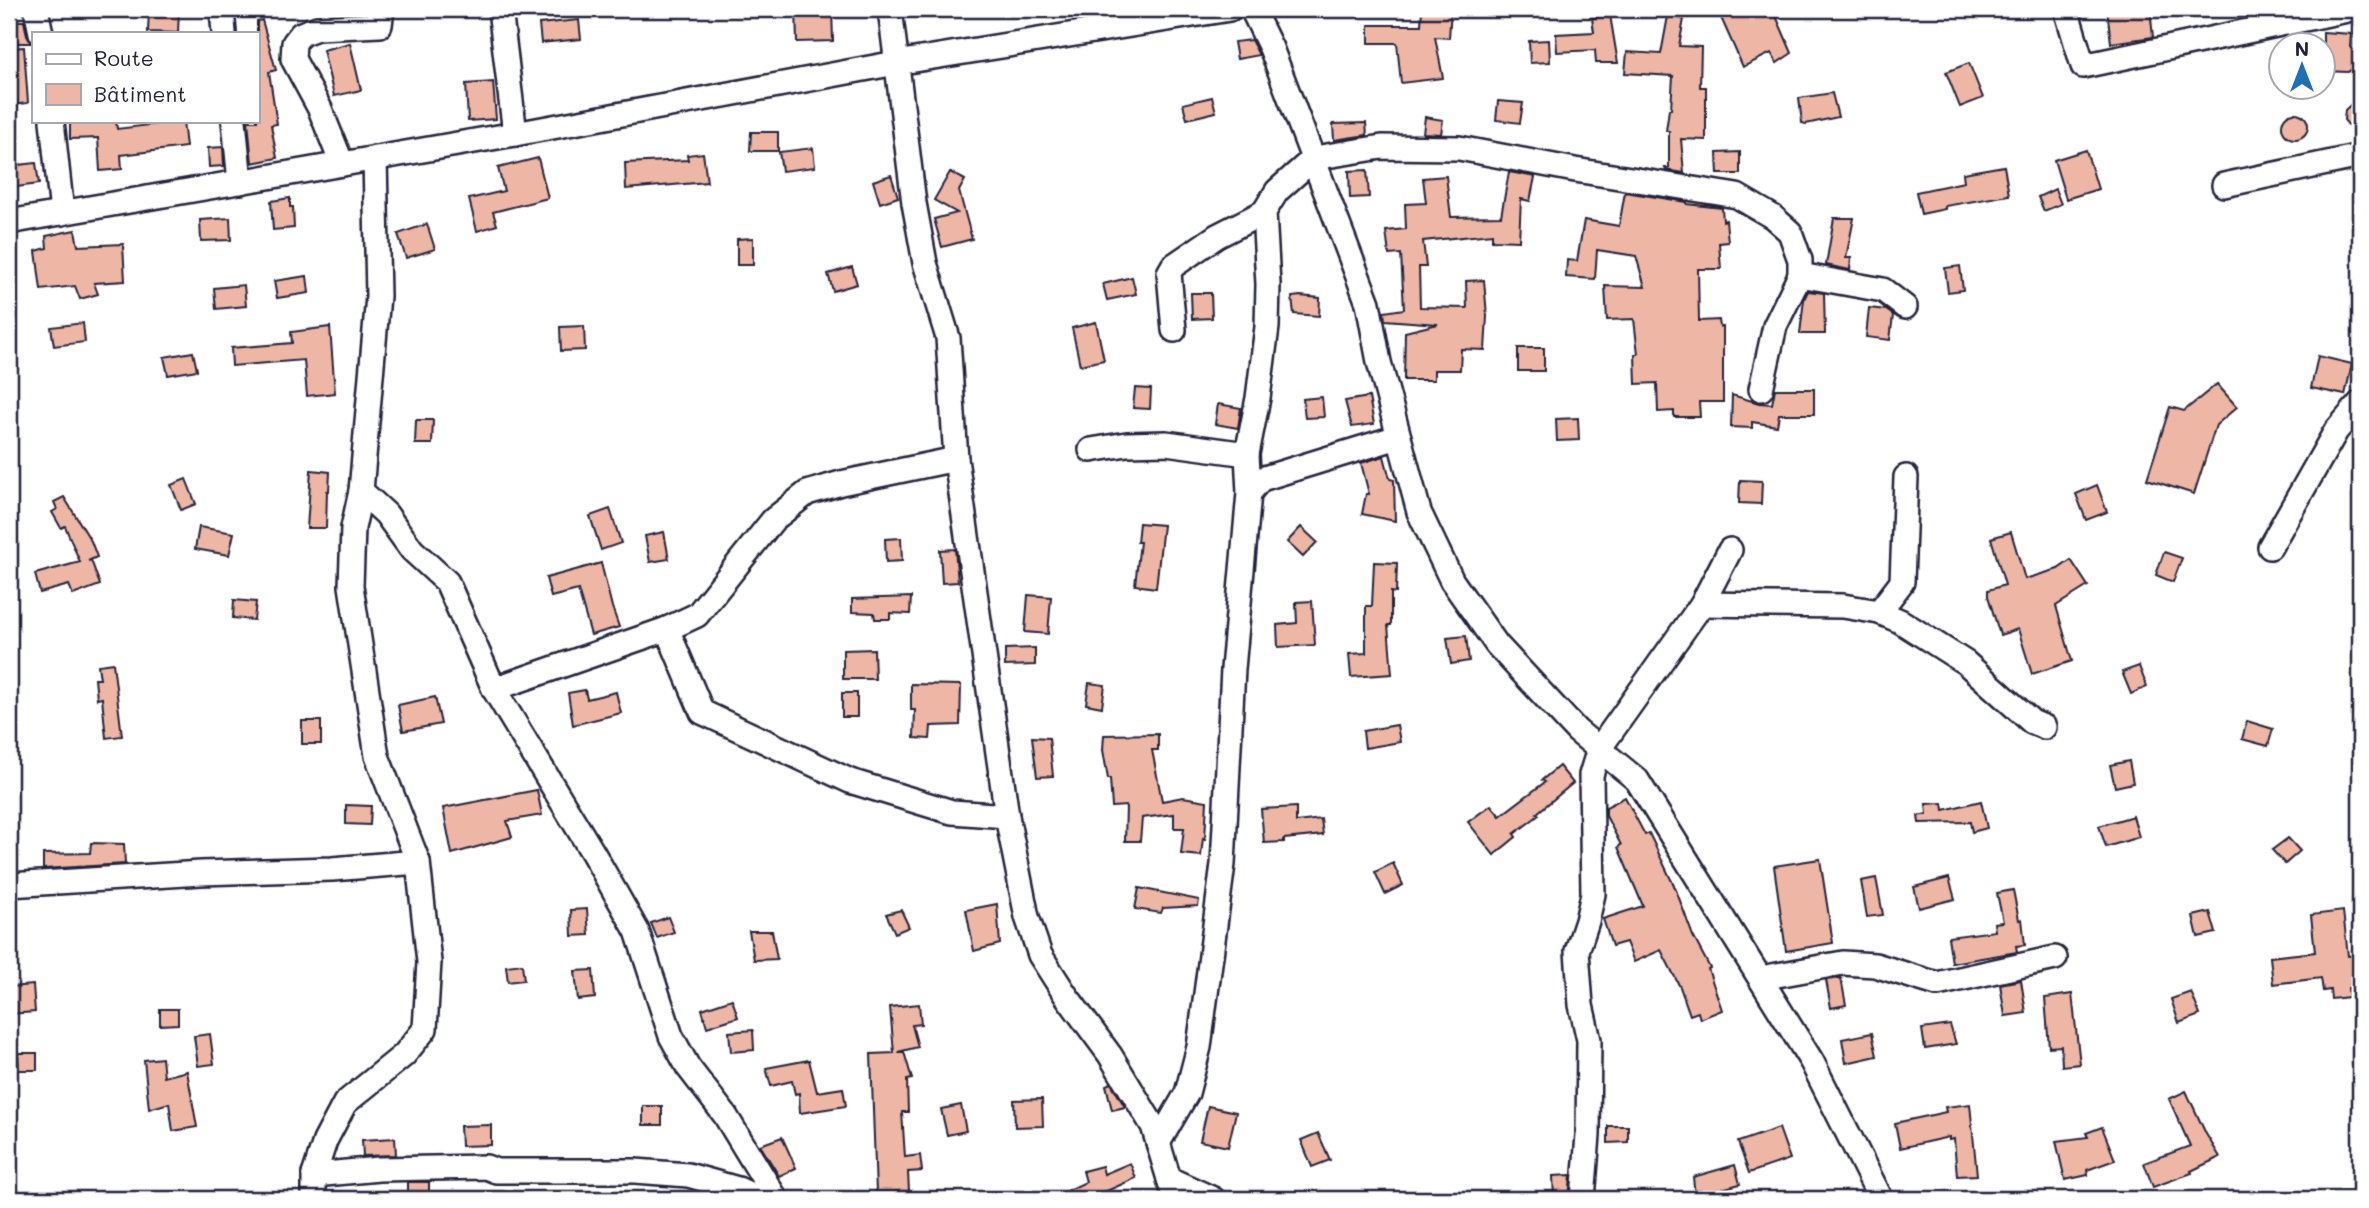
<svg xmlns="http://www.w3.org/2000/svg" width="2369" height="1208" font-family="Mali,sans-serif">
<rect width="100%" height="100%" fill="#fff"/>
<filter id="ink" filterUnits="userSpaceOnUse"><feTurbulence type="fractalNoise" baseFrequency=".0143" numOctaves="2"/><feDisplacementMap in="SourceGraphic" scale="14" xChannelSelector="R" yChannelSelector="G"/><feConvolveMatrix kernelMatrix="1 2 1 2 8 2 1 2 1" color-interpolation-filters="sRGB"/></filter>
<g filter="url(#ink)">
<g fill="#eeb6a5" stroke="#22223b" stroke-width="2">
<polygon points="149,9 179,9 178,33 148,32"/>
<polygon points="796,9 832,9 833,41 797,42"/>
<polygon points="1422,9 1451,9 1449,38 1435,37 1443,78 1401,83 1397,43 1369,43 1369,25 1421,25"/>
<polygon points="1729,9 1773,9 1792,53 1777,63 1771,53 1743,67 1718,11"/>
<polygon points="2107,9 2150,9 2153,37 2111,43"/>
<polygon points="1610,15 1618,63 1596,63 1595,50 1557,52 1556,34 1594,32 1592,18"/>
<polygon points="1668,16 1684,19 1679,46 1701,47 1700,87 1706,87 1706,140 1681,139 1684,173 1666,170 1665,168 1669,168 1669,131 1666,131 1669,109 1671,109 1673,76 1625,73 1627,52 1661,54"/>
<polygon points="262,20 276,70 269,72 277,124 271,125 277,158 252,163 248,121 257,121 257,21"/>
<polygon points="579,20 581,39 541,43 539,24"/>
<polygon points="14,21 24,21 27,36 31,43 14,43"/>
<polygon points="2323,32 2351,34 2350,47 2357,55 2356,66 2348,72 2323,71"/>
<polygon points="1251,40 1259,55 1237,59 1234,42"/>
<polygon points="1549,40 1550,62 1530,63 1529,41"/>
<polygon points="350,43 361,90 334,96 323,50"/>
<polygon points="24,47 28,103 12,105 9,48"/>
<polygon points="1969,63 1983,98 1960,107 1946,72"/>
<polygon points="493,82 496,119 468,121 466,84"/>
<polygon points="1832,93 1838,117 1806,124 1802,123 1799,98"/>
<polygon points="2360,96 2360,139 2344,120 2345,110"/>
<polygon points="1212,97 1216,112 1187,119 1183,104"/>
<polygon points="1498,101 1523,103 1520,123 1496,120"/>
<circle cx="2295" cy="126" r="13"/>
<polygon points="1425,117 1443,120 1441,134 1423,133"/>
<polygon points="116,121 117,129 183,121 186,147 121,155 122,169 100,171 98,138 70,139 70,122"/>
<polygon points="1366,123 1367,135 1334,140 1333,124"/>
<polygon points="751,132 778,132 778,151 750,151"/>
<polygon points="223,147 224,166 209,167 208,148"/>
<polygon points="813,148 815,167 782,171 779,152"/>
<polygon points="2086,150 2098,189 2066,199 2054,160"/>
<polygon points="1740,152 1740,174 1718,174 1717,153"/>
<polygon points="703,153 707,182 626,189 625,163 688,160 687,155"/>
<polygon points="538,158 548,198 493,212 497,225 477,231 469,199 504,191 498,168"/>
<polygon points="36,163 39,184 9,188 9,166"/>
<polygon points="2004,166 2009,195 1945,206 1945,209 1921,214 1916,192 1964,182 1963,173"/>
<polygon points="1367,170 1369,197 1350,198 1349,171"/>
<polygon points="950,172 965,180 959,191 972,239 942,247 934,219 957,213 934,200"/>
<polygon points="1509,172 1535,177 1530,201 1521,199 1519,241 1492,240 1492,234 1423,241 1426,267 1419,267 1420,307 1467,308 1466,281 1484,280 1487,316 1485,350 1461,349 1460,370 1434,370 1434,380 1404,380 1405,332 1438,324 1385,320 1384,312 1404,309 1401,254 1389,255 1386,231 1406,229 1405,204 1426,203 1423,178 1446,176 1451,217 1501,216"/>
<polygon points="891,175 898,197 880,203 873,181"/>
<polygon points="2055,189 2061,204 2044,211 2038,197"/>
<polygon points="1625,192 1687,202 1687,204 1722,208 1723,221 1726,220 1728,242 1719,243 1721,269 1698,269 1699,321 1719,320 1720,327 1723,327 1723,402 1699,402 1700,417 1674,417 1674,411 1658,412 1657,383 1636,384 1635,354 1638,354 1634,319 1607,320 1605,286 1645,287 1636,256 1597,250 1595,279 1566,277 1567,260 1577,261 1584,220 1619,226"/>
<polygon points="290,198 290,207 293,207 294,228 273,230 271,201"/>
<polygon points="230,218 231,240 201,241 200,220"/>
<polygon points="1834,218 1854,218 1846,258 1851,258 1850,270 1826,265"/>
<polygon points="427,224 435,249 406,258 398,234"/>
<polygon points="75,230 78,246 123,244 125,281 94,283 98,294 80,299 75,286 41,290 36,251 47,248 46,236"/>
<polygon points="753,238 753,265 737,265 737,239"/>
<polygon points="1960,266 1963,290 1948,292 1945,268"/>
<polygon points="852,267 857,284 833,291 828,274"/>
<polygon points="307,276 309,293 277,298 274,281"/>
<polygon points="1132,277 1136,294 1107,300 1103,284"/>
<polygon points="244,285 246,306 216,309 214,288"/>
<polygon points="1808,291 1824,293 1825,334 1800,334 1804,299"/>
<polygon points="1191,293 1211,293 1212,318 1192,319"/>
<polygon points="1300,296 1320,298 1319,316 1294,314 1292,297"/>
<polygon points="1869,308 1886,310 1893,315 1890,340 1866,337"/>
<polygon points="1096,322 1104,360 1080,365 1072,328"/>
<polygon points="83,323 85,342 54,346 51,327"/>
<polygon points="584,326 585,350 561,351 560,327"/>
<polygon points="330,327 335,393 307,396 304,360 232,366 231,348 292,343 291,332"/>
<rect x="1518" y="348" width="26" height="23"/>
<polygon points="193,352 197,370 168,375 164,357"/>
<polygon points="2318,356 2352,364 2345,395 2311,388"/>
<polygon points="2217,384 2237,407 2216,425 2194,494 2147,479 2170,407 2184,411"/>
<polygon points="1135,388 1151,389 1150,409 1133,408"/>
<polygon points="1775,389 1814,389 1814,414 1779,414 1777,426 1752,422 1752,428 1731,427 1732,395 1759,403 1772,404"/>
<polygon points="1322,397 1324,417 1305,418 1303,399"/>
<polygon points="1369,397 1374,424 1352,427 1345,401"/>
<polygon points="1218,404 1241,408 1238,428 1215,424"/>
<polygon points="1578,418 1579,440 1557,441 1556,419"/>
<polygon points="416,420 433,420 432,444 415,444"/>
<polygon points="1384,456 1390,479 1394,480 1395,521 1362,514 1366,494 1369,494 1361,463"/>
<polygon points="311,470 330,472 329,491 327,491 326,528 307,528"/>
<polygon points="186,479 196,504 181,510 171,485"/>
<polygon points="1740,480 1762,481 1761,504 1739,503"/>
<polygon points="2097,485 2107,512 2086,520 2076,494"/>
<polygon points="64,497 91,541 97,557 88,561 91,560 100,585 73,595 69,585 40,593 35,574 80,562 65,526 61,528 52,512 57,509 54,502"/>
<polygon points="610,509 621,543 601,550 590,516"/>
<polygon points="1139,523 1163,525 1156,588 1135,585 1140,542 1137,542"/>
<polygon points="199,527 234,533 229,555 195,549"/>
<polygon points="1301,527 1317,542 1303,557 1287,542"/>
<polygon points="664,532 669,559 650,562 645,536"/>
<polygon points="2011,532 2025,579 2058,569 2071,560 2088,586 2056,606 2072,661 2032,674 2018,629 2000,635 1988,596 1988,590 2005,585 1991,538"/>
<polygon points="901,538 902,561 886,562 885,539"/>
<polygon points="955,549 958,582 942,583 940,550"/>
<polygon points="2164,552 2182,558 2173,582 2156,575"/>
<polygon points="1374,562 1397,563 1396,593 1391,592 1391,625 1388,625 1392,674 1351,677 1349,654 1366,653 1366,606 1372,606"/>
<polygon points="601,563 612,607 619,627 591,635 578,590 551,597 546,578"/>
<polygon points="1028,595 1051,597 1048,634 1025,632"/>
<polygon points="911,597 910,614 890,613 890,619 875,619 874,613 852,612 852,599"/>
<polygon points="234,600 256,602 254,620 233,618"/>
<polygon points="1312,601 1315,645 1278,647 1277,625 1297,623 1296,602"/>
<polygon points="1466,636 1469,661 1451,664 1447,638"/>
<polygon points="1035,648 1035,665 1005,666 1005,649"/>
<polygon points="874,649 875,679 843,679 843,650"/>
<polygon points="113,663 122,736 106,738 102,698 97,699 95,679 100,679 98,665"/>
<polygon points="2139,666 2147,687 2131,694 2122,672"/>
<polygon points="1089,683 1105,685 1102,707 1086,704"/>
<polygon points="911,684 961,685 960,725 931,726 930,739 914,738 915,710 911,710"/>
<polygon points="585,690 587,699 616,692 621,713 573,725 568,693"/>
<rect x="842" y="693" width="15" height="24"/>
<polygon points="435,697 441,724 403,731 398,705"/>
<rect x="302" y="721" width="19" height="23"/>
<polygon points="2247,721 2273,729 2268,746 2242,739"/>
<polygon points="1397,725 1400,742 1365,748 1363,731"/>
<polygon points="1158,734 1158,750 1152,750 1162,801 1183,797 1207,801 1205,839 1203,838 1201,856 1181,854 1184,828 1174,828 1174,814 1142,818 1140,841 1125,841 1126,806 1112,807 1110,779 1108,779 1103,750 1104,735"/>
<polygon points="1032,737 1049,738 1053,776 1037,777"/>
<polygon points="2129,761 2133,783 2115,787 2110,765"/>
<polygon points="1559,766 1573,783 1537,813 1539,815 1514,834 1516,837 1494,855 1468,822 1491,805 1500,816 1545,782 1542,780"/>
<polygon points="537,790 542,815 507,821 512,837 452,854 443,808"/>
<polygon points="1625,797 1645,835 1649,833 1676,890 1693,936 1710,968 1708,969 1722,1010 1700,1019 1698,1012 1690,1015 1680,987 1661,950 1634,962 1626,942 1612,946 1603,919 1643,906 1618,847 1621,845 1606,816 1606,807"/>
<polygon points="1981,801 1987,828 1972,832 1970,822 1919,823 1918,816 1927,814 1926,804 1943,803 1944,810"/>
<polygon points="346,805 371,806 370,825 346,824"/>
<polygon points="1296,807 1296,822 1321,819 1323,835 1284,839 1284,842 1264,843 1261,809"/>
<polygon points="2133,816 2139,837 2106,847 2099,826"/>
<polygon points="2288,838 2300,851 2285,864 2272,850"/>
<polygon points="91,843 124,844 125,864 43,869 43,854 90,853"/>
<polygon points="1820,859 1833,943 1786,951 1774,866"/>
<polygon points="1393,863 1403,885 1385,894 1375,872"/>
<polygon points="1876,878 1883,915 1867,917 1861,881"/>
<polygon points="1949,878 1955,899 1919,908 1914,887"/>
<polygon points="1139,888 1199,900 1198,906 1163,908 1161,913 1135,909"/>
<polygon points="2013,890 2019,920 2022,919 2025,945 2016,946 2017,952 1952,963 1948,937 1995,931 1994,923 2003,922 1997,893"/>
<polygon points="997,904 1000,944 974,951 966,910"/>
<polygon points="587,909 589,935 572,936 571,910"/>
<polygon points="901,910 909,927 895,933 886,914"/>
<polygon points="2343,911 2348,956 2357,955 2360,986 2348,988 2349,997 2331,999 2330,990 2323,991 2321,978 2273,984 2270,957 2315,952 2311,915"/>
<polygon points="2210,912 2216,933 2198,937 2193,916"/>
<polygon points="668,917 674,932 657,938 651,923"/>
<polygon points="749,931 772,931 777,959 754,960"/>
<polygon points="522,964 524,980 508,982 506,966"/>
<polygon points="593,970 595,998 578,1000 575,971"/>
<polygon points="1841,978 1846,1005 1831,1008 1826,980"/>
<polygon points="2021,980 2026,1013 2005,1016 2000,984"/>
<polygon points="33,985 35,1012 9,1014 9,987"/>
<polygon points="2191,992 2200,1015 2179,1023 2171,999"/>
<polygon points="2072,994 2080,1064 2062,1066 2061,1046 2049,1047 2045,998"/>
<polygon points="732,999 738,1017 707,1027 702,1009"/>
<polygon points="919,1004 921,1024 912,1025 918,1047 898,1052 904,1052 912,1079 907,1080 908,1112 902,1112 905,1157 920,1155 922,1171 908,1172 909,1191 876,1193 871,1054 894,1053 890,1007"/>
<polygon points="160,1009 178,1009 178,1024 160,1025"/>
<polygon points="1950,1025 1956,1044 1925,1049 1922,1029"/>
<polygon points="753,1030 754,1050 731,1052 729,1032"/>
<polygon points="1872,1033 1877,1056 1846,1063 1842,1039"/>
<polygon points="210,1034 214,1064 198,1066 194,1036"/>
<polygon points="18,1053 37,1053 37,1070 19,1070"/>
<polygon points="162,1058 164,1077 187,1071 197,1127 173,1131 169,1103 149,1109 144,1060"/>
<polygon points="809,1060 817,1092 843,1088 846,1106 800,1113 799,1093 795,1094 792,1081 771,1086 766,1068"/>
<polygon points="1111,1083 1125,1107 1112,1110 1106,1085"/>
<polygon points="2186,1091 2206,1134 2220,1157 2191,1171 2192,1173 2153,1187 2144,1163 2190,1146 2169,1099"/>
<polygon points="1042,1099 1043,1126 1015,1127 1014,1100"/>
<polygon points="1970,1104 1977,1175 1957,1176 1954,1139 1949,1140 1949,1137 1900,1148 1895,1123 1946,1112 1945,1107"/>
<polygon points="961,1105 966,1131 947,1135 941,1109"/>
<rect x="643" y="1106" width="19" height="19"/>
<polygon points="1208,1106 1236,1112 1228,1147 1200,1141"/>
<polygon points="491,1125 491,1145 461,1146 460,1126"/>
<polygon points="1608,1126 1628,1126 1628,1142 1608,1143"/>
<polygon points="2102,1127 2115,1160 2087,1170 2088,1175 2065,1180 2056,1141 2088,1137 2086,1133"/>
<polygon points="1779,1128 1790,1159 1749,1173 1738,1142"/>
<polygon points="1318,1133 1330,1160 1312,1167 1301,1140"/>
<polygon points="782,1137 796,1168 779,1176 760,1145"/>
<polygon points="395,1138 396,1155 363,1156 362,1140"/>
<polygon points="1130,1163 1136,1178 1109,1190 1077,1199 1065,1199 1062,1193 1086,1182 1083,1171 1102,1166 1104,1174"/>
<polygon points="1735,1165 1740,1184 1695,1196 1693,1177"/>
<polygon points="1571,1175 1569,1199 1554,1199 1553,1176"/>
<rect x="408" y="1182" width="21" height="14"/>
</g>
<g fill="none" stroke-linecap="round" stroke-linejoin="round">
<defs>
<g id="minor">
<polyline points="36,9 41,33"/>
<polyline points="222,9 224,33"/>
<polyline points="500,9 515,134"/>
<polyline points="890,9 914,203 925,263 948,338 956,459 1007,816 1027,917 1040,955 1065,994 1110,1055 1153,1126 1175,1199"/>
<polyline points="1252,9 1271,48 1368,303 1379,362 1419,512 1452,581 1497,645 1577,731 1637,780 1812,1062 1881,1199"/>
<polyline points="2066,9 2083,66 2352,9"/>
<polyline points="52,121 62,213"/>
<polyline points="234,121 240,182"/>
<polyline points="375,158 378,296 361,491 386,514 412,550 447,582 494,689 593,853 637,931 671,1036 688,1067 725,1115 776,1199"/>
<polyline points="342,164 320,109 293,59 294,43 301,34 317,28 380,25 382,9"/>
<polyline points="2224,185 2360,156"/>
<polyline points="9,222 515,134 896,63 1230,9"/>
<polyline points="1800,275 1883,290 1905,307"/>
<polyline points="1174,330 1169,273 1173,266 1217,236 1264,212"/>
<polyline points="1091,450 1127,444 1166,443 1247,454"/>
<polyline points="1249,493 1247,454 1258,398 1267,327 1268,284 1264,212 1277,191 1314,158 1382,147 1459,148 1575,170 1737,196 1773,217 1790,232 1800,260 1800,275 1775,326 1761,389"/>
<polyline points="2270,547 2336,431 2360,403"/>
<polyline points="1702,604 1843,606 1879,612 1900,621 1966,663 2032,722 2044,727"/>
<polyline points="1879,612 1902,582 1906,477"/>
<polyline points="667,629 702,712 850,781 952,812 1007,816"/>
<polyline points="494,689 667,629 697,615 773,520 807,493 841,483 956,459"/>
<polyline points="9,885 201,873 332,869 418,862"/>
<polyline points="1761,978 1843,963 1875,965 1937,984 2055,958"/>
<polyline points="1158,1143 1187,1093 1199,1047 1223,864 1233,669 1249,493 1261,479 1398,437"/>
<polyline points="314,1175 379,1169 486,1167 496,1171 635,1171 688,1175 738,1189 759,1199"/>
<polyline points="1169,1179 1213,1199"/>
<polyline points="314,1199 314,1175 325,1141 345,1103 404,1055 425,1029 429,962 418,862 377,756 351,586 353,528 361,491"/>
<polyline points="1583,1199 1588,1135 1589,1040 1581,1005 1577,951 1587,921 1593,894 1591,775 1599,749 1702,604 1730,550"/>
</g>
</defs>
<use href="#minor" stroke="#22223b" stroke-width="28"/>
<use href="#minor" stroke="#fff" stroke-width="23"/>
</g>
</g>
<rect width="2369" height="1208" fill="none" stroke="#fff" stroke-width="35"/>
<rect x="18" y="18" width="2334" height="1173" fill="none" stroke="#22223b" stroke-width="2.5" filter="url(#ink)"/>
<rect x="32" y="32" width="228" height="91" fill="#ffffff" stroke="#a7a7b1" stroke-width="2"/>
<rect x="46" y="54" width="35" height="10" fill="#ffffff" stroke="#a7a7b1" stroke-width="2"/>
<text x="94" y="66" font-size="21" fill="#22223b">Route</text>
<rect x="46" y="84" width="35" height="21" fill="#eeb6a5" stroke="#a7a7b1" stroke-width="2"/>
<text x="94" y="102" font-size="21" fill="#22223b">Bâtiment</text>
<g transform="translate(2302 66)"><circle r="33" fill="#ffffff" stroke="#a7a7b1" stroke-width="2"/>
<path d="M0-5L12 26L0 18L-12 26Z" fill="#1f6fb2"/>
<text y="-10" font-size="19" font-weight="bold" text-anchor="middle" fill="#22223b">N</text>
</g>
</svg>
